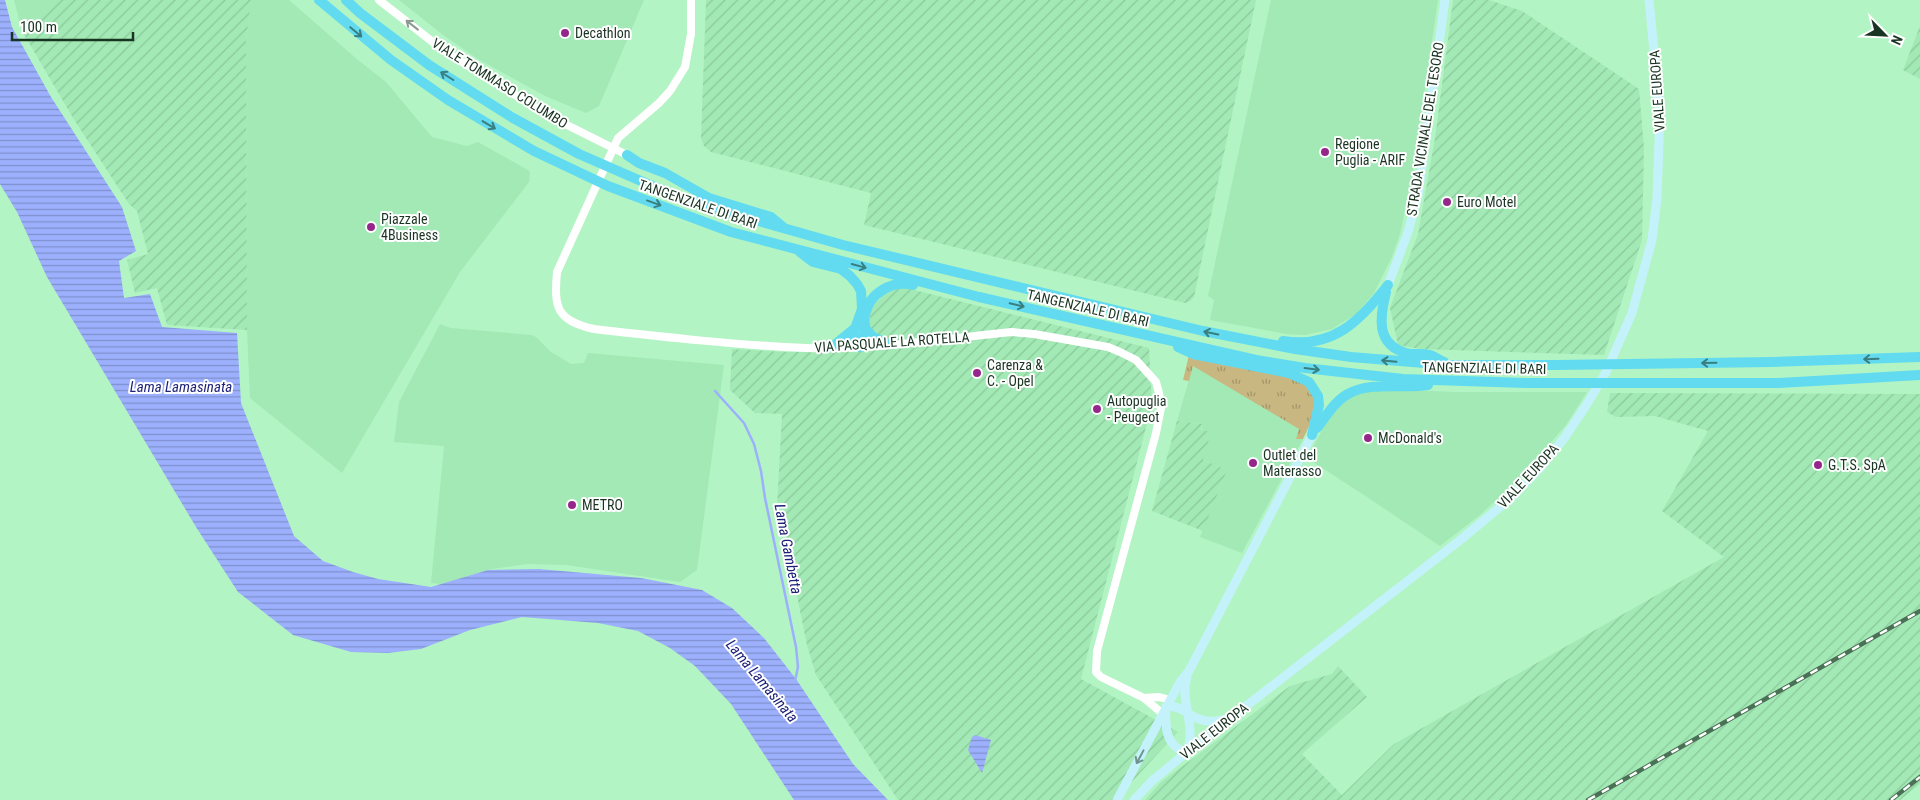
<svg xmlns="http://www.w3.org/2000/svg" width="1920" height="800" font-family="'Roboto Condensed',sans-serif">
<defs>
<pattern id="industrial-furrows" width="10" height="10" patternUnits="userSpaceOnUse" patternTransform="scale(1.25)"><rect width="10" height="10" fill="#a2e9b5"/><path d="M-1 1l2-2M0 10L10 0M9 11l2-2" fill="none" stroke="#8bc89b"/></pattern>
<pattern id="grass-tufts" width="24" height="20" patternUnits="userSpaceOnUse" patternTransform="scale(1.25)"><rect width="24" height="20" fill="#c8b781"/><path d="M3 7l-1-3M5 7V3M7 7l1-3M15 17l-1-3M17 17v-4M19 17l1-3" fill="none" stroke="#a29669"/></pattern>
<pattern id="water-rules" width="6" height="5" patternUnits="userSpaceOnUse" patternTransform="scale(1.25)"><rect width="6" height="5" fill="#9cb0fd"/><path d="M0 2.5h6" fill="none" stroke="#7e90cc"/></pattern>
</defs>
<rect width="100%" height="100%" fill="#b3f4c4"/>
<g fill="#a2e9b5">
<polygon points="14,0 56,0 22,31"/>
<polygon points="251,0 289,0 358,60 386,82 432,137 467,146 478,142 528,170 530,173 529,182 460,272 342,473 250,398 247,330 246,41"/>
<polygon points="399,0 644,0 599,106 586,113 545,96 478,59 443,35"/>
<polygon points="1271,0 1438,0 1412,176 1400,234 1392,257 1374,293 1356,314 1332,329 1305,335 1287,334 1210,320 1214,300 1208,296"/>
<polygon points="440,324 451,328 532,335 536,337 551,352 571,364 584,363 588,353 724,365 697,570 680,582 566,565 528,564 492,569 441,584 431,583 444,446 394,442 399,402"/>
<polygon points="1193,366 1300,429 1297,438 1303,439 1242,553 1200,537 1227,470 1203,460 1202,424 1177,421"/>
<polygon points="1386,389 1455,392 1587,392 1566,425 1519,479 1480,515 1440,546 1370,499 1307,458 1329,417 1342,402 1357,393"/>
</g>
<g fill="url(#industrial-furrows)">
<polygon points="56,0 251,0 246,41 247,330 167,325 157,288 135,293 127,260 148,254 137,211 129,204 73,118 22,31"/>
<polygon points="706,0 1256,0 1194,297 1190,301 1185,303 864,225 871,193 711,152 704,146 701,138"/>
<polygon points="1453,0 1489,0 1522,11 1639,89 1644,148 1642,240 1604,355 1420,349 1398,345 1390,308 1418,234 1435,138"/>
<polygon points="1920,26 1920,79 1903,70"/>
<polygon points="902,287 1149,348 1152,404 1081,679 1178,732 1115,800 898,800 816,675 807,645 779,507 777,507 782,414 755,413 730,390 732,349 784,352 867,351 871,308 885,293"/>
<polygon points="1610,393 1920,394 1920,784 1900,800 1145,800 1161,782 1290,686 1332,674 1338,666 1367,697 1302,754 1342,795 1394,744 1724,557 1662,511 1708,431 1655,416 1616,417 1607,412"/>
<polygon points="1177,421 1202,424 1201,430 1211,432 1203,460 1227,470 1203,531 1152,511"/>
</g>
<path fill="url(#grass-tufts)" d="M1189 355 1300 379C1304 383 1309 387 1312 392 1320 406 1309 427 1303 439H1296L1299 429 1193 366 1189 381 1183 380Z"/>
<g fill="url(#water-rules)">
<polygon points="0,0 5,0 12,27 51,97 122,207 136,251 119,261 124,298 150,294 162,327 237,333 241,403 294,536 323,561 353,572 378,579 431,587 488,570 539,569 641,578 702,590 732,608 764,638 796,679 853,764 888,800 794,800 731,704 695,666 670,648 638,631 598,623 522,617 470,630 421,649 388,653 351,652 293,635 238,592 196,527 47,277 17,212 0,184"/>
<polygon points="975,735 991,740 982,773 968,750 972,737"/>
</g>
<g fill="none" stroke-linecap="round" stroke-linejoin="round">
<polyline stroke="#9cb0fd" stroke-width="2.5" points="715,391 744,423 754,444 761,471 765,498 796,647 798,667 795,681"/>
<g stroke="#fff" stroke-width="8">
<polyline points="379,0 443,50 549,116 627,155"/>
<path d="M691 0V34L685 67 670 91 659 103 618 138 557 272C554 308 556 320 594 329 664 337 735 345 806 348 874 350 943 339 1011 332L1034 334 1108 347 1120 352 1136 360 1156 382 1159 393 1161 408 1156 433 1097 651 1096 672 1101 677 1144 698 1159 697 1170 700"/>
<polyline points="1144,698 1163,714"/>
</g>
<g stroke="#c4f2fa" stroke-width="9">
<polyline points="1388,285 1408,232 1418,196 1445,0"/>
<path d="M1187 751C1197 725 1179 703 1187 676"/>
<path d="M1187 752C1165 747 1165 726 1166 707 1180 704 1187 715 1199 719 1209 723 1217 721 1227 719"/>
<polyline points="1117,800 1180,682 1189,671 1312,435"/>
<polyline points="1134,800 1152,781 1187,752 1459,541 1512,497 1541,467 1565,437 1587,404 1606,372 1632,313 1652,240 1657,198 1660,113 1649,0"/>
</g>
<g stroke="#62dbf0" stroke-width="10">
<polyline points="319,0 391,60 448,100 534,151 608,186 731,232 979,297 1256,360 1305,368 1403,379 1525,383 1779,383 1920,375"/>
<polyline points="346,0 360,13 429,65 513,118 579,154 657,188 709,207 843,245 1203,331 1295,349 1351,357 1449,365 1555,365 1773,362 1920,357"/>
<polyline points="627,155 639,163 665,173 709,198 771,217 782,226"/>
<polyline points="800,252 813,262 841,269 850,276 857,284 861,291 862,309 853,335 860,347"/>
<path d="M1386 292C1380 316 1375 344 1406 353 1414 355 1422 353 1430 355 1434 356 1439 360 1444 362"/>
<polyline points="865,328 873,337 888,344"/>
<path d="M1283 341C1333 349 1360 321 1388 285"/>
<polyline points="832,347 855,328"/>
<path d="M860 347C862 341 865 334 865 327 865 323 864 319 865 315 869 293 892 280 913 285"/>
<polyline points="1178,347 1193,354 1289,373 1309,382 1318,396 1319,405 1312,435"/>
<path d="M1317 428C1326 416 1335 401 1348 394 1371 381 1403 389 1428 385"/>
</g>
<defs>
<g id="rail">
<polyline points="1588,800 1920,611"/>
<polyline points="1891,800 1920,777"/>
</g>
</defs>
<use href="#rail" stroke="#4a7155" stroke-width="4.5"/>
<use href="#rail" stroke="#fff" stroke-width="2.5" stroke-dasharray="8" stroke-linecap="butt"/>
</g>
<defs><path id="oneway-shaft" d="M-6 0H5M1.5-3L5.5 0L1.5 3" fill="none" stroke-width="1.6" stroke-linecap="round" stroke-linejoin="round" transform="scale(1.25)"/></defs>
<use stroke="#8c9a90" href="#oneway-shaft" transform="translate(412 25) rotate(-142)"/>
<g stroke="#3a7f7f">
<use href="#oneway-shaft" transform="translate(356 32) rotate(40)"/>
<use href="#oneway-shaft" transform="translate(447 76) rotate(-148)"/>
<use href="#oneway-shaft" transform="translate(489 125) rotate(31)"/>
<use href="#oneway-shaft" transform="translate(654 203) rotate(20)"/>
<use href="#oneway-shaft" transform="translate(859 266) rotate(15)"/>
<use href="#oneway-shaft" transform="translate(1017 305) rotate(13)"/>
<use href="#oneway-shaft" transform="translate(1211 333) rotate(-168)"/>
<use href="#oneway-shaft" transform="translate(1871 359) rotate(178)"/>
<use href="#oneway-shaft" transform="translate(1389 361) rotate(-175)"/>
<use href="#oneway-shaft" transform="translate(1709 363) rotate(179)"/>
<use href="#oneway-shaft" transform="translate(1312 369) rotate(7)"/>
</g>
<use stroke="#6f938e" href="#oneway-shaft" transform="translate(1140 757) rotate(118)"/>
<g fill="#942789" stroke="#fff" stroke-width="2">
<circle cx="565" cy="33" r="5"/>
<circle cx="1325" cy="152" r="5"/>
<circle cx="1447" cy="202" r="5"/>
<circle cx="371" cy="227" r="5"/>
<circle cx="977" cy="373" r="5"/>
<circle cx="1097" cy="409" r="5"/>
<circle cx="1368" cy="438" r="5"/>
<circle cx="1253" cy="463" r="5"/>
<circle cx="1818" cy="465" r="5"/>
<circle cx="572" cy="505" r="5"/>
</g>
<g text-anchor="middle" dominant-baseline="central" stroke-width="4" stroke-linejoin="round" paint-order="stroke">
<g font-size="14" fill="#1a3422" stroke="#fff" text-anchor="start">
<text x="575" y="33">Decathlon</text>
<text x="1335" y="144">Regione<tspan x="1335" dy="16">Puglia - ARIF</tspan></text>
<text x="1457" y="202">Euro Motel</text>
<text x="381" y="219">Piazzale<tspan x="381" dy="16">4Business</tspan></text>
<text x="987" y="365">Carenza &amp;<tspan x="987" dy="16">C. - Opel</tspan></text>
<text x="1107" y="401">Autopuglia<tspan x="1107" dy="16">- Peugeot</tspan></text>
<text x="1378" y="438">McDonald's</text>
<text x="1263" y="455">Outlet del<tspan x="1263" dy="16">Materasso</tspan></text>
<text x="1828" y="465">G.T.S. SpA</text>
<text x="582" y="505">METRO</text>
</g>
<g font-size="14" fill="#1a3422" stroke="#fff">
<text transform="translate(500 83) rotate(32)">VIALE TOMMASO COLUMBO</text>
<text transform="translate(1657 91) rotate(-94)">VIALE EUROPA</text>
<text transform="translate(1425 129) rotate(-81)">STRADA VICINALE DEL TESORO</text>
<text transform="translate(698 204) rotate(19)">TANGENZIALE DI BARI</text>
<text transform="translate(1088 308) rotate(13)">TANGENZIALE DI BARI</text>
<text transform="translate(892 342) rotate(-4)">VIA PASQUALE LA ROTELLA</text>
<text transform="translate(1484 368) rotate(1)">TANGENZIALE DI BARI</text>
<text transform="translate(1528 476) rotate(-47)">VIALE EUROPA</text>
<text transform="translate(1214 731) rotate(-38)">VIALE EUROPA</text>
</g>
<g font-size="15" font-style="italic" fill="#1d2177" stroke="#fff">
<text x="181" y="387">Lama Lamasinata</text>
<text transform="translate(788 549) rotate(79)">Lama Gambetta</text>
<text transform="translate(762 681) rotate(50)">Lama Lamasinata</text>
</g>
</g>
<g transform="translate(1885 35) rotate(114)" stroke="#ffffff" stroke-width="4" paint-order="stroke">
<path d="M0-4L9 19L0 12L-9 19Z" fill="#1a3422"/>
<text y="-8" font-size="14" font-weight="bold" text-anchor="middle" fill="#1a3422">N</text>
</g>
<path d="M12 32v8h121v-8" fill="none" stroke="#1a3422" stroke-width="2.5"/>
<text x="20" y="32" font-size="15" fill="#1a3422" stroke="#ffffff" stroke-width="4" paint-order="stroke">100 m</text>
</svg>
